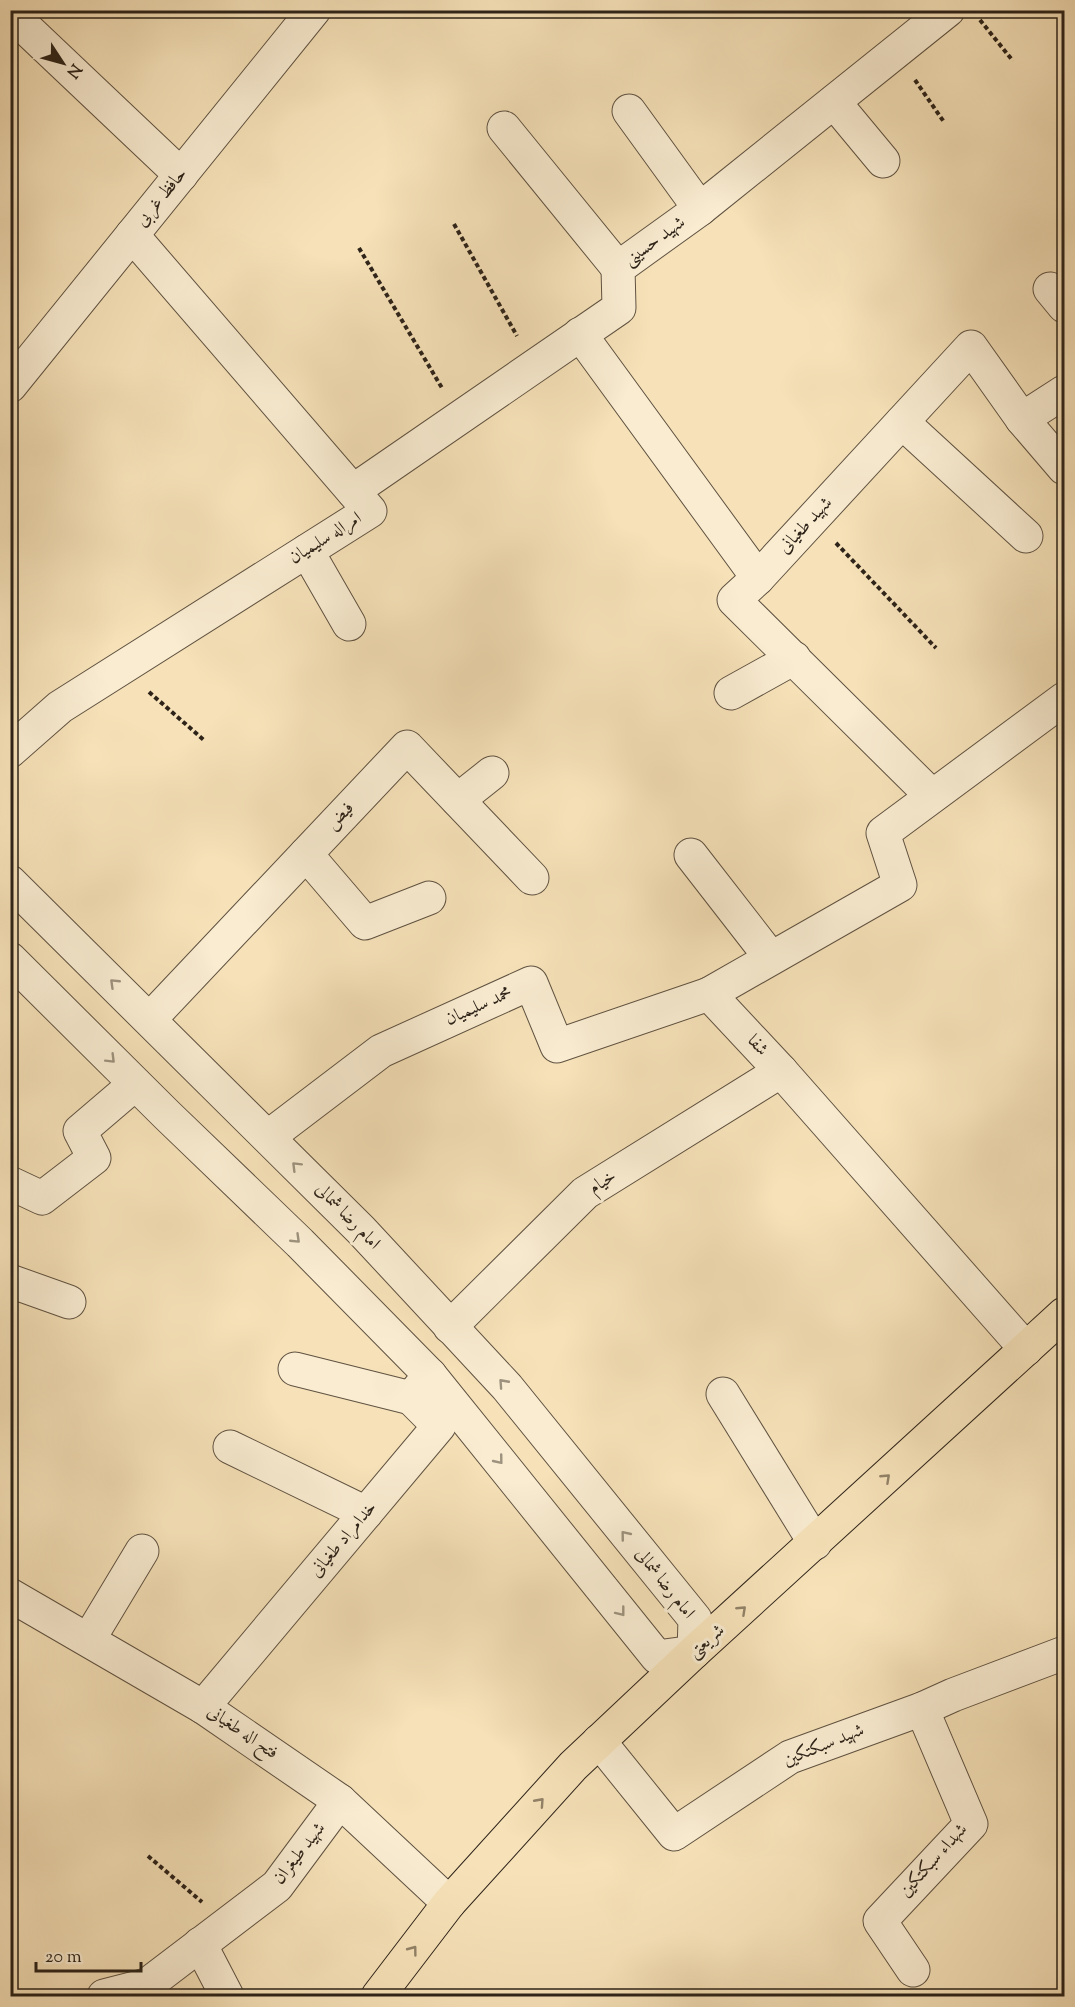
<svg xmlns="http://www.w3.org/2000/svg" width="1075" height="2007" font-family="'Sorts Mill Goudy',Amiri,serif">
<rect width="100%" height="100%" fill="#f6e1b8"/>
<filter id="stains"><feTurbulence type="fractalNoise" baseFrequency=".00333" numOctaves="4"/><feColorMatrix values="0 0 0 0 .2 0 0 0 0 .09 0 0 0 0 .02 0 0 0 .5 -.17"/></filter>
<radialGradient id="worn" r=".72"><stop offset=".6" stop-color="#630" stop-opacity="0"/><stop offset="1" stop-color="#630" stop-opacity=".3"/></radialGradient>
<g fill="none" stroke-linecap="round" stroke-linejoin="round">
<defs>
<g id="minor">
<polyline points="10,13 181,175"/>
<polyline points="834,102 883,161"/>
<polyline points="629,111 700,209"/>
<polyline points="504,128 618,268"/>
<polyline points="1050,289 1064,306"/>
<polyline points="580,334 758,578"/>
<polyline points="10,386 314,10"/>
<polyline points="1022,419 1064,468"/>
<polyline points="902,422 1026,536"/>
<polyline points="353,491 619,308 618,268 700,209 948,10"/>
<polyline points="307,551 349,624"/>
<polyline points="731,693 794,658"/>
<polyline points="10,751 60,707 370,511 132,235"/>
<polyline points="932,796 734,600 758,578 971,347 1022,419 1064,392"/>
<polyline points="458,800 492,773"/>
<polyline points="306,854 365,923 429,898"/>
<polyline points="691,855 771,958"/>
<polyline points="10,882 361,1230 507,1387 695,1619 694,1652 657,1657 430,1375 300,1243 167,1115 10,959"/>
<polyline points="709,994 781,1071 1026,1349"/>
<polyline points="150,1019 407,747 532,878"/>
<polyline points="268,1137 381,1051 531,983 557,1046 709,994 900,885 883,833 1064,699"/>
<polyline points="10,1183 42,1198 94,1158 80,1131 135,1084"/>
<polyline points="10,1281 69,1302"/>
<polyline points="450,1327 585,1193 781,1071"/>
<polyline points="295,1369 411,1398"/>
<polyline points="723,1394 815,1543"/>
<polyline points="230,1447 366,1513"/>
<polyline points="10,1595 203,1707 340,1801 449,1903"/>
<polyline points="89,1639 142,1551"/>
<polyline points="203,1707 439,1426 411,1398 430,1375"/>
<polyline points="599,1741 674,1834 790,1757 922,1709 953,1695 1064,1653"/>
<polyline points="200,1944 227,1996"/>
<polyline points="913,1970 880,1921 971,1824 922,1709"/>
<polyline points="104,1996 147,1985 277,1886 340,1801"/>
</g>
<polyline id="major" points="378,1996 449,1903 573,1766 694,1652 1064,1314"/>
</defs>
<use href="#minor" stroke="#5f5241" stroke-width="35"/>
<use href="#major" stroke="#2d2319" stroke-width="35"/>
<g stroke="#2d2319" stroke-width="4" stroke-dasharray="4.5 3" stroke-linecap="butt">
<polyline points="980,20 1013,61"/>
<polyline points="915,80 944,122"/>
<polyline points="454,224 517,336"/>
<polyline points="359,248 442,388"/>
<polyline points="836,543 936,648"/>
<polyline points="149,692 205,741"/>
<polyline points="148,1856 202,1902"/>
</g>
<use href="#minor" stroke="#f9ecd1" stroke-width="33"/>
<use href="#major" stroke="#f6e1b8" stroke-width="33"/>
</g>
<defs><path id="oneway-chevron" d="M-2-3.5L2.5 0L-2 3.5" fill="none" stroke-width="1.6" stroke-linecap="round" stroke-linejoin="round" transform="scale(1.5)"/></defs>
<g stroke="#9d927e">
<use href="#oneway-chevron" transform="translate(114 983) rotate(-136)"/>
<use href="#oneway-chevron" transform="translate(111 1059) rotate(45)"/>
<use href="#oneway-chevron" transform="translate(296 1166) rotate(-135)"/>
<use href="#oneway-chevron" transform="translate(296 1239) rotate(44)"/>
<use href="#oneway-chevron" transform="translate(503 1383) rotate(-132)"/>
<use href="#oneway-chevron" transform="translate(499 1460) rotate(51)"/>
<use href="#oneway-chevron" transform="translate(625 1535) rotate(-129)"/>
<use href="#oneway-chevron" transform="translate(621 1612) rotate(52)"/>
</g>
<g stroke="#928268">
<use href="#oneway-chevron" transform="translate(886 1478) rotate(-43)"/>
<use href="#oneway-chevron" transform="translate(742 1610) rotate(-43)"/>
<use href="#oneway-chevron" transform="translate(540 1802) rotate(-48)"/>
<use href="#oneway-chevron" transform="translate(413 1950) rotate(-53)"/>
</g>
<g text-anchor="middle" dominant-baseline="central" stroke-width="6" stroke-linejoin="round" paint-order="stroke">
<g font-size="18" fill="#2d2319" stroke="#f9ecd1">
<text transform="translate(162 198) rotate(-51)">حافظ غربی</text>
<text transform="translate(655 242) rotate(-36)">شهید حسینی</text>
<text transform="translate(806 526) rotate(-47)">شهید طغیانی</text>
<text transform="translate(326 539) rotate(-32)">امراله سلیمیان</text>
<text transform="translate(341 817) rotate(-47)">فیض</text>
<text transform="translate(479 1007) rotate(-24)">محمد سلیمیان</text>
<text transform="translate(757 1046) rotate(47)">شفا</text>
<text transform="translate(603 1183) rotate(-33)">خیام</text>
<text transform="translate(347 1217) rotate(46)">امام رضا شمالی</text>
<text transform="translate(344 1540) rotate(-50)">خدامراد طغیانی</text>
<text transform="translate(664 1584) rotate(52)">امام رضا شمالی</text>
<text transform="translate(707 1642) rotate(-41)">شریعتی</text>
<text transform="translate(242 1733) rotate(34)">فتح اله طغیانی</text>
<text transform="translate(824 1746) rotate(-22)">شهید سبکتکین</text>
<text transform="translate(300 1854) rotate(-52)">شهید طیغران</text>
<text transform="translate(934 1861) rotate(-48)">شهداء سبکتکین</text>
</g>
</g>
<rect width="1075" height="2007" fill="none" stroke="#f6e1b8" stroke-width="36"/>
<rect x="12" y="12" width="1051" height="1983" fill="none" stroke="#2d2319" stroke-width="3"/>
<rect x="18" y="18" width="1039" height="1971" fill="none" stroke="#2d2319" stroke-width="1.5"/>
<g transform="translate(63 63) rotate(126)" stroke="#f9ecd1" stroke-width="4.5" paint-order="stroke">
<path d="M0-4.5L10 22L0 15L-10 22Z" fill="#2d2319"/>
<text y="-9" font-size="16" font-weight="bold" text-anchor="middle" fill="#2d2319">N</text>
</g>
<path d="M36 1962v9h105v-9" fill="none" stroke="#2d2319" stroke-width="3"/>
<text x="45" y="1962" font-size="18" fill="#2d2319" stroke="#f9ecd1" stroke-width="4.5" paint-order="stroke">20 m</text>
<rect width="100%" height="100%" filter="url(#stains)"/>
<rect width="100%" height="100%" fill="url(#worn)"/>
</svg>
